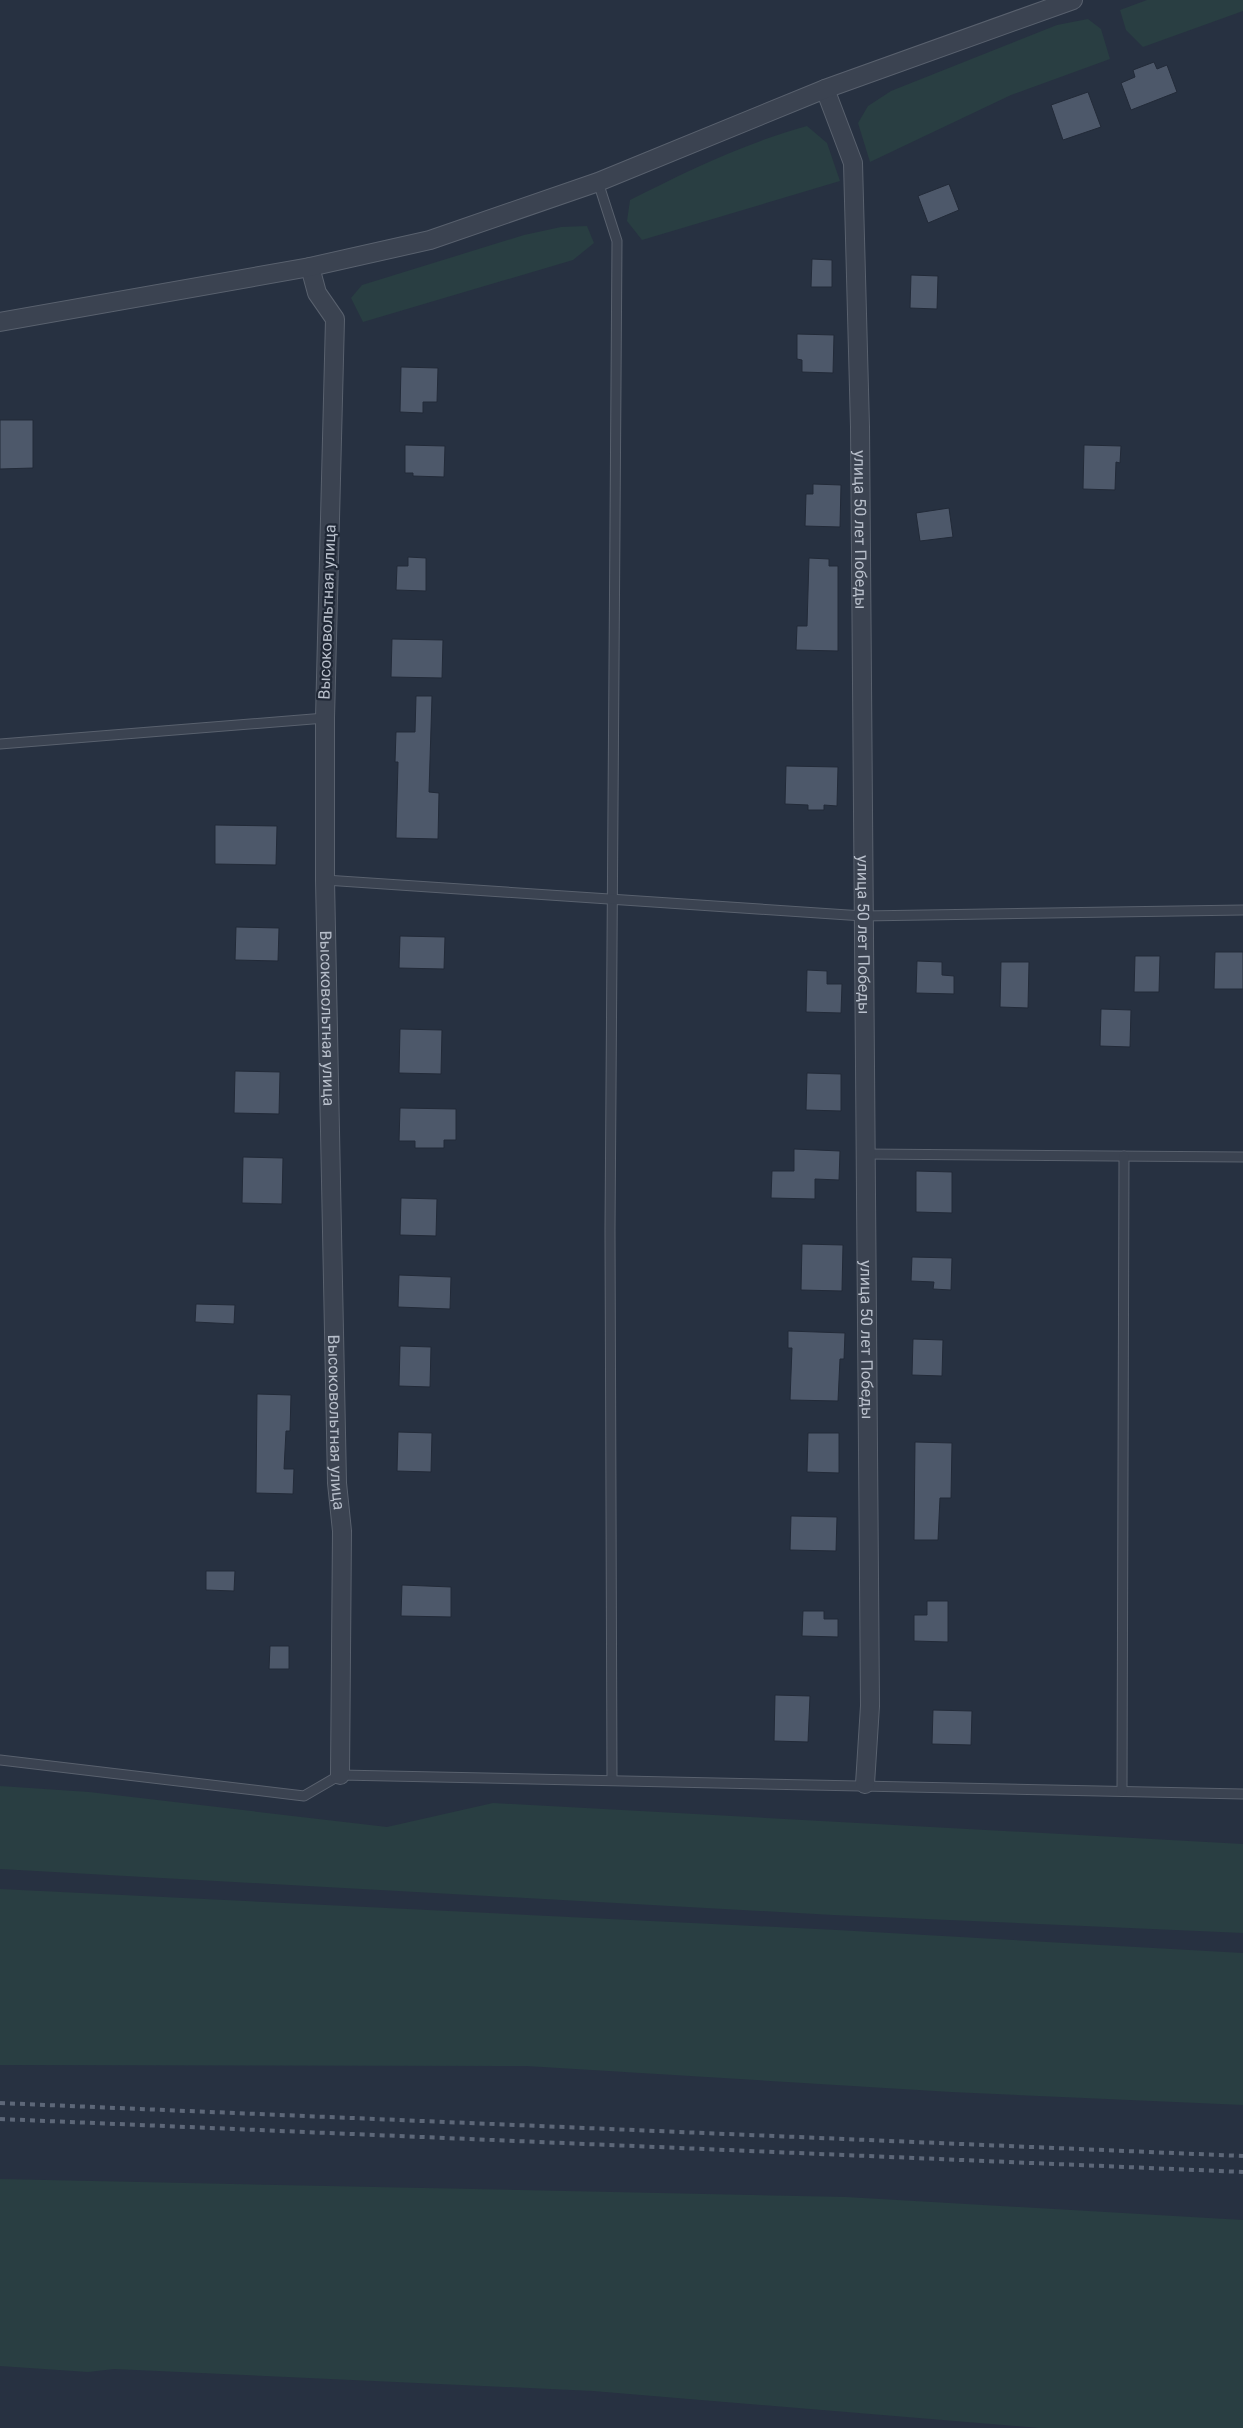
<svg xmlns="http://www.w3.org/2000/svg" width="1243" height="2428" font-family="Roboto,sans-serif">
<rect width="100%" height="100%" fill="#273141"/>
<g fill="#293e42">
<polygon points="1147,0 1243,0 1243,11 1143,47 1126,30 1120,10"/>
<polygon points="1088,19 1101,29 1110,59 1011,95 870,162 858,123 868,106 891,91 1057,25"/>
<path d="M807 126 827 143 840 181 642 240 627 221 630 200C687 171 745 143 807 126Z"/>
<polygon points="587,226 594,243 573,260 363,322 351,298 362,285 524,235 561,227"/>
<polygon points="0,1786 89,1792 387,1827 493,1803 1243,1844 1243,1933 833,1915 0,1869"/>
<polygon points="0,1889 837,1930 1243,1953 1243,2105 951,2092 526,2066 0,2065"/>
<polygon points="0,2179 846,2197 1243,2220 1243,2428 1040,2428 593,2391 114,2369 88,2372 0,2366"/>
</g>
<g fill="#4d586a" stroke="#222a38">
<polygon points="1154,62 1157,69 1167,65 1177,92 1131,110 1121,83 1135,77 1133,70"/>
<polygon points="1088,92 1101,127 1063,140 1051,105"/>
<polygon points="949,184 959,210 928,223 918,196"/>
<polygon points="812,259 832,260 832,287 811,287"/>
<polygon points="911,275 938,276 937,309 910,308"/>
<polygon points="797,334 834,335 833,373 802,372 802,360 797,359"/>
<polygon points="401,367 438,368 437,402 423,402 423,413 400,412"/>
<polygon points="0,420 33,420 33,468 0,469"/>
<polygon points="405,445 445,446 444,477 413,476 413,473 405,473"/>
<polygon points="1084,445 1121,446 1120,463 1116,462 1115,490 1083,489"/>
<polygon points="813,484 841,485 840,527 805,526 806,494 813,494"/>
<polygon points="949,508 953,537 920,541 916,513"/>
<polygon points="408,557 426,558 426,591 396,590 397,566 408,566"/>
<polygon points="809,558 829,559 829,566 838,566 838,651 796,650 797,626 807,626"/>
<polygon points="392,639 443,640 442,678 391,677"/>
<polygon points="416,696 432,696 429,792 439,793 438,839 396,838 398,762 395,762 396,732 415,732"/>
<polygon points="786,766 838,767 837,806 824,805 824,810 808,810 808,805 785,804"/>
<polygon points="215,825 277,826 276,865 215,864"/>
<polygon points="236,927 279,928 278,961 235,960"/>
<polygon points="400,936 445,937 444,969 399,968"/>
<polygon points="1215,952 1243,952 1243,989 1214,989"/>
<polygon points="1135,956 1160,956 1159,992 1134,992"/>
<polygon points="917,961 942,962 942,975 954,976 954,994 916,993"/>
<polygon points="1001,962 1029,962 1028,1008 1000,1007"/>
<polygon points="807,970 827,971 827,984 842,984 841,1013 806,1012"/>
<polygon points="1101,1009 1131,1010 1130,1047 1100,1046"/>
<polygon points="400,1029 442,1030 441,1074 399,1073"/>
<polygon points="235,1071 280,1072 279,1114 234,1113"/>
<polygon points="807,1073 841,1074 841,1111 806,1110"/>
<polygon points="400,1108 456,1109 456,1140 444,1140 444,1148 415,1148 415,1141 399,1141"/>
<polygon points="794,1149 840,1151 839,1180 815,1179 815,1199 771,1198 772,1171 794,1171"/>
<polygon points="243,1157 283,1158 282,1204 242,1203"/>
<polygon points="916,1171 952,1172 952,1213 916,1212"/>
<polygon points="401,1198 437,1199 436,1236 400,1235"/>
<polygon points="802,1244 843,1245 842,1291 801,1290"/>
<polygon points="912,1257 952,1258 951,1290 933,1289 934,1282 911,1281"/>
<polygon points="399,1275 451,1277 450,1309 398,1307"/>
<polygon points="196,1304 235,1305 234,1324 195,1322"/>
<polygon points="788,1331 845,1333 844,1359 840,1359 838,1401 790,1400 792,1348 788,1348"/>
<polygon points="913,1339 943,1340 942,1376 912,1375"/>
<polygon points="400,1346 431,1347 430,1387 399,1386"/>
<polygon points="257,1394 291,1395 290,1431 286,1431 284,1469 294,1469 293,1494 256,1493"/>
<polygon points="398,1432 432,1433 431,1472 397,1471"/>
<polygon points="808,1433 839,1433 839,1473 807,1472"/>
<polygon points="915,1442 952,1443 951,1498 940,1498 938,1540 914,1540"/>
<polygon points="791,1516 837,1517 836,1551 790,1550"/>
<polygon points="206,1571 235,1571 234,1591 206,1590"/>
<polygon points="402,1585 451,1587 451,1617 401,1616"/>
<polygon points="927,1601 948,1601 948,1642 914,1641 914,1615 927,1615"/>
<polygon points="803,1611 824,1611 824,1619 838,1619 838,1637 802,1636"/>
<polygon points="270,1646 289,1646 289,1669 269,1669"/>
<polygon points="775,1695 810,1696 808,1742 774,1741"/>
<polygon points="933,1710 972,1711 971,1745 932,1744"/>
</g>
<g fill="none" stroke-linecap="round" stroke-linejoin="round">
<defs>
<g id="lane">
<polyline points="598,182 617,241 610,1230 612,1780"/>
<polyline points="0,744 325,718"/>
<polyline points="325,880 863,916 1243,910"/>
<polyline points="865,1154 1243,1157"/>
<polyline points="0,1760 304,1796 340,1775 1243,1794"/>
<polyline points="1122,1791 1124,1156"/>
</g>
<g id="street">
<path id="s1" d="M825 89 853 163 860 427 870 1706 865 1784"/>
<path id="s2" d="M310 267 317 293 335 319 325 718V880L337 1483 342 1531 340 1775"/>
<polyline points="0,322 310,267 430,240 598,182 825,89 1073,0"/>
</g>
</defs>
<use href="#lane" stroke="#59616e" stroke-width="11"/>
<use href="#street" stroke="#59616e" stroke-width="20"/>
<use href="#lane" stroke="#3b4351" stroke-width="9"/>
<use href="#street" stroke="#3b4351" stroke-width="18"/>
<g stroke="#5d6778" stroke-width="4" stroke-dasharray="5 5" stroke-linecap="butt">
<polyline points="0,2103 1243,2156"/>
<polyline points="0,2119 1243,2172"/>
</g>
</g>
<g text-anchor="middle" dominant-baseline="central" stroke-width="4.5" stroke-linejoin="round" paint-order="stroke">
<g font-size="16" fill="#b8bfcb" stroke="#202836">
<text stroke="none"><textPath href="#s1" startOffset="446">улица 50 лет Победы</textPath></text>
<text transform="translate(327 612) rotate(-88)">Высоковольтная улица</text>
<text stroke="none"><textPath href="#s1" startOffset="851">улица 50 лет Победы</textPath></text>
<text stroke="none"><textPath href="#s2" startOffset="758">Высоковольтная улица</textPath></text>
<text stroke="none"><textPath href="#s1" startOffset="1256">улица 50 лет Победы</textPath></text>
<text stroke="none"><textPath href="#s2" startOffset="1162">Высоковольтная улица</textPath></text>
</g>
</g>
</svg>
